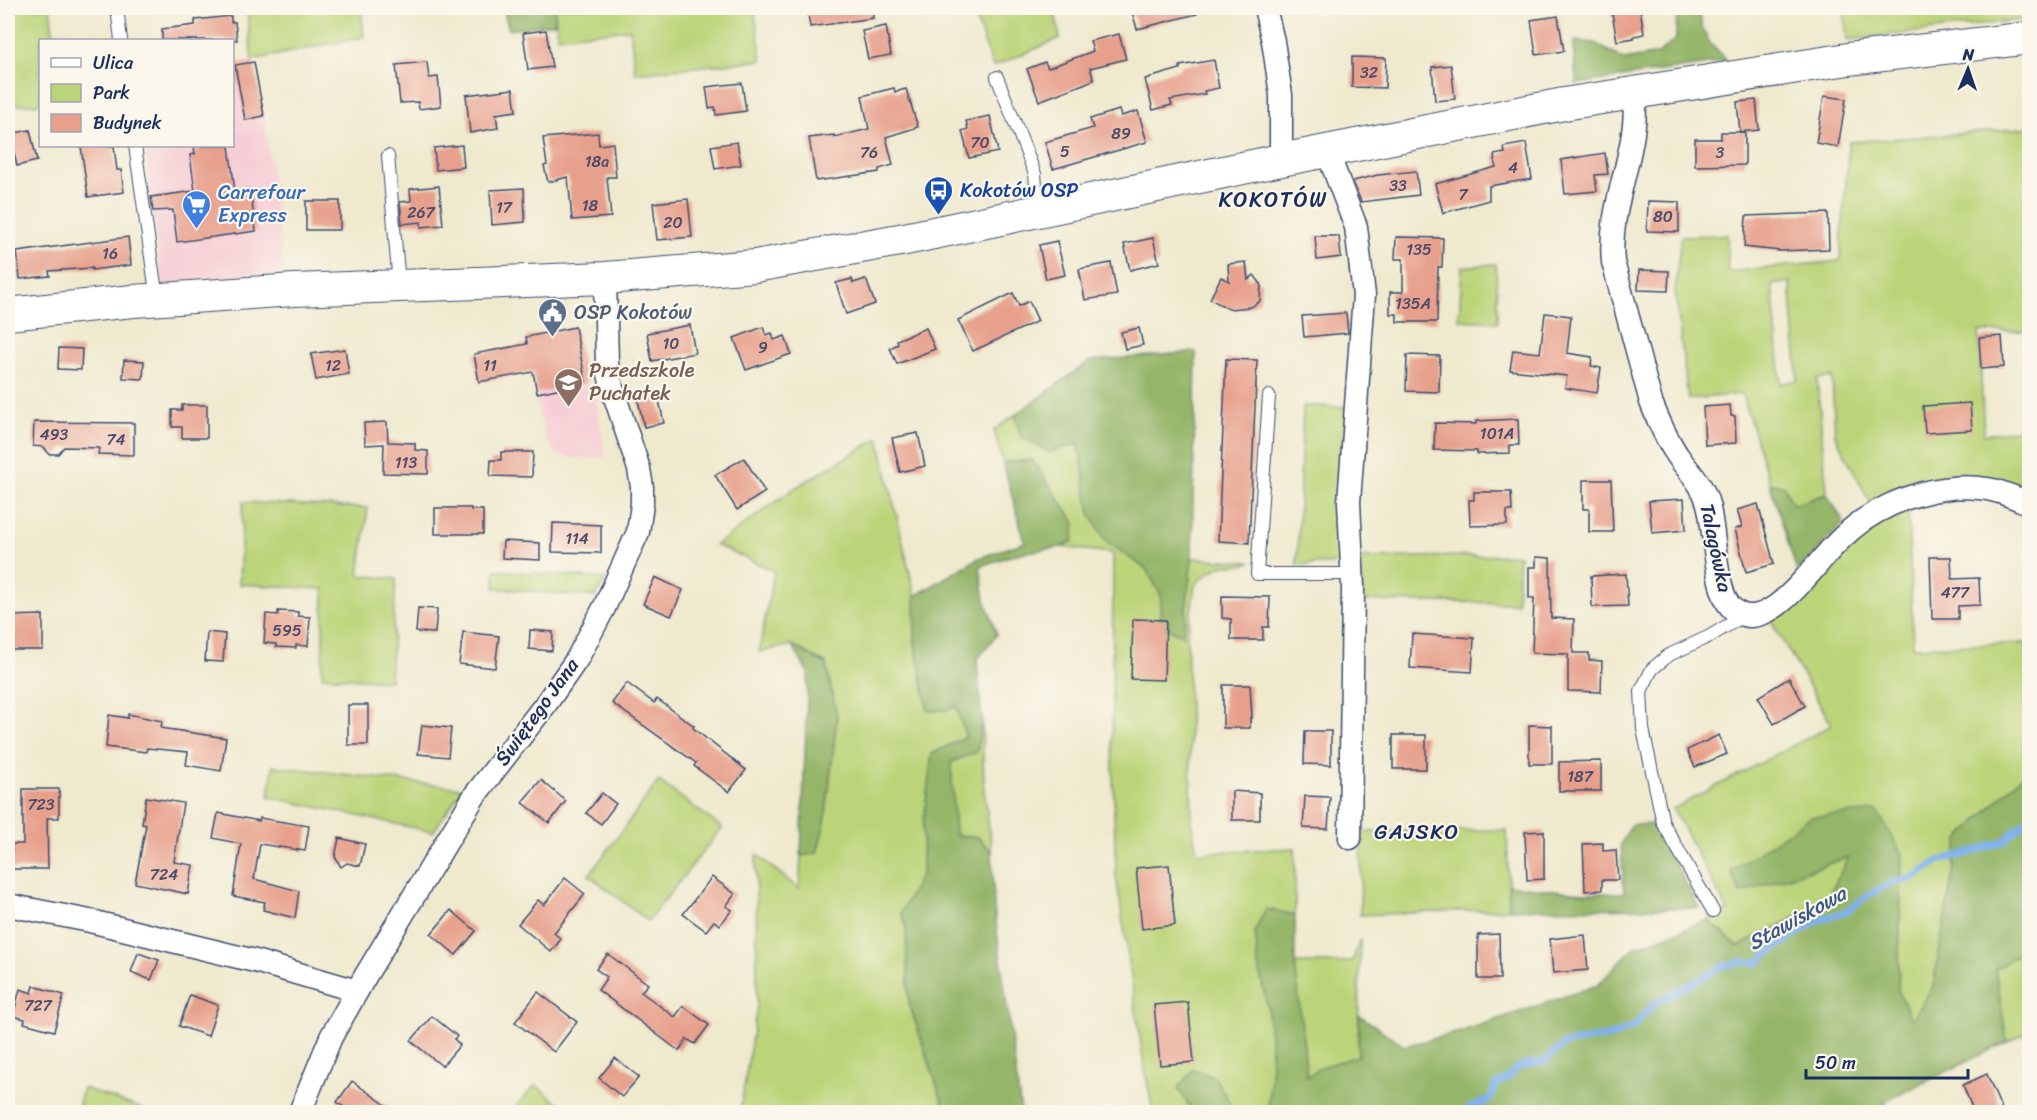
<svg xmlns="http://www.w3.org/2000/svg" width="2037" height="1120" font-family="Sriracha,sans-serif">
<rect width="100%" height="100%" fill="#fbf7ec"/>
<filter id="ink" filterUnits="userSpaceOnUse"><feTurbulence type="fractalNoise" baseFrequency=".0167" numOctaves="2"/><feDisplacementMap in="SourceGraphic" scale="12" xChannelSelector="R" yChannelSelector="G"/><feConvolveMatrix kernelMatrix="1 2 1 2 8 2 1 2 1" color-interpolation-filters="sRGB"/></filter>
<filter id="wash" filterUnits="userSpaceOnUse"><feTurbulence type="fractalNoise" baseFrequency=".008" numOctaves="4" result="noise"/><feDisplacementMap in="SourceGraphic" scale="24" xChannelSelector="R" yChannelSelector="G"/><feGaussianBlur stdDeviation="1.35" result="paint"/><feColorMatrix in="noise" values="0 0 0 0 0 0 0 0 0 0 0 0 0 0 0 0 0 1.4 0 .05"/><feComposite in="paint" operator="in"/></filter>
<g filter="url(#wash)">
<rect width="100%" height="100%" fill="#efe9ce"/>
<g fill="#f6cfd6">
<polygon points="252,60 264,116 285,277 163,284 144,146 232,146 233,62"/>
<polygon points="575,327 586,383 594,389 606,457 581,459 558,455 549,445 541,421 526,337"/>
</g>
<g fill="#bcd479" stroke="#6c826c" stroke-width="1.5" fill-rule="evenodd">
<polygon points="8,8 50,8 54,40 40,40 40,104 8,105"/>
<polygon points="247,8 361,8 364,37 252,60"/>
<polygon points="555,8 754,8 762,60 635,73 630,29 557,37"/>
<polygon points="972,8 1054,8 1060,38 993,67"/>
<polygon points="1844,8 2029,8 2029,19 1847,40"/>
<path d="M2029 127V331L1979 332V338L1984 435 2029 428V495L2021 491 1871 504 1835 435 1832 377 1817 379 1827 494 1793 505 1783 485 1770 484 1742 394 1688 399 1675 290 1681 236 1727 235 1728 272 1840 261 1849 142 1984 132ZM1790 282 1798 380 1781 384 1772 285Z"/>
<polygon points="1496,264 1498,322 1459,320 1462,267"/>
<polygon points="1303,406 1347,407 1343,563 1297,565"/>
<polygon points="1015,415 1021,437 1079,444 1090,513 1106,541 1146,569 1161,595 1160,626 1183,635 1192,558 1251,562 1243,565 1224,565 1208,573 1195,585 1187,636 1192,825 1197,853 1295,848 1295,915 1266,909 1255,931 1258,965 1268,1009 1272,1065 1268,1107 1261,1112 1235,1112 1215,1078 1178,1088 1193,1112 1153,1112 1144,1065 1116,875 1112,741 1113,553 1061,547 1073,541 1048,486 1032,460 1003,463 994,430"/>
<polygon points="879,438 915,596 915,643 928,711 945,710 957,706 966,737 932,754 923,826 922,872 901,913 906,926 909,1003 944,1106 962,1112 740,1112 757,1005 756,854 799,889 801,856 817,853 825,822 837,716 826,663 792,645 759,652 774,571 716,545 795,488"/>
<polygon points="243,502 368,508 359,575 396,579 390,681 322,676 324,589 239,584"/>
<polygon points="1908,509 1913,647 2027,643 2030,653 2029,769 1959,839 1933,987 1912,1021 1898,990 1902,855 1877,811 1731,871 1741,893 1849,857 1826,902 1738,946 1708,920 1728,911 1673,809 1832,725 1770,619 1808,594 1844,549 1878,519"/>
<polygon points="1519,555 1517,603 1363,601 1360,558"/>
<polygon points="495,570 606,579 595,597 495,588"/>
<polygon points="982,719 984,789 992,852 978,837 955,835 951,762 977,752"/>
<polygon points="273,766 463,788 433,832 269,797"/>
<polygon points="659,781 722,828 648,921 589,875"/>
<polygon points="1507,830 1509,909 1360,915 1362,832"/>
<polygon points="1360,939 1358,1056 1322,1067 1307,1077 1295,963 1340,963 1353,960"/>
<polygon points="2029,946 2029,1031 2007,1042 1995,970"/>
<polygon points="536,1085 568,1112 510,1112"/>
<polygon points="83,1088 151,1112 77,1112"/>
</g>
<g fill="#95b669" stroke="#587264" stroke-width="1.5">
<polygon points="503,8 555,8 555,23 509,30"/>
<path d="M1677 8H1700C1700 35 1709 44 1727 61L1576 84 1574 41 1595 43 1624 60 1658 54 1676 39Z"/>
<polygon points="1196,352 1192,558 1183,635 1160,626 1161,595 1146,569 1106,541 1090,513 1079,444 1049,452 1021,437 1015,415 1090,361"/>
<polygon points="1032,460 1075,523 1073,541 1061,547 1020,553 980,566 985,600 997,634 977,660 982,719 977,752 951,762 955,835 978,837 992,852 994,908 1021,1112 962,1112 944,1106 909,1003 906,926 901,913 922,872 923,826 932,754 966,737 956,706 946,710 928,711 915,643 915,596 979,558 1025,542 1003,463"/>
<polygon points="1770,484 1783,485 1793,505 1827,494 1844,523 1797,571"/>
<polygon points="792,645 826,664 837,716 825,822 817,853 801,856 808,673"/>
<polygon points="2029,769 2029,946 1995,970 2007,1042 1884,1102 1895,1112 1261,1112 1268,1107 1272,1065 1268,1009 1258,965 1255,931 1266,909 1295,915 1295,963 1307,1077 1321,1067 1358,1056 1359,1015 1404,1046 1460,1032 1598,985 1633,948 1708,920 1738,946 1826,902 1848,857 1740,893 1731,871 1811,817 1877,811 1902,855 1898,990 1912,1020 1933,987 1959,839"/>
<polygon points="1654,824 1699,908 1509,909 1508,885 1583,893 1624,893 1621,844 1631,825"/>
<polygon points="1194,1069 1215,1078 1235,1112 1193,1112 1178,1088"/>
</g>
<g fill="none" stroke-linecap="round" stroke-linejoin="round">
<polyline stroke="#7fb0eb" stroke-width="7" points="1461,1112 1489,1100 1496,1085 1509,1077 1515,1069 1524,1065 1544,1062 1564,1044 1611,1036 1633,1027 1655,1003 1726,965 1742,962 1758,963 1767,954 1816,921 1847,911 1867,896 1893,882 1911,879 1941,860 1970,853 2004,841 2030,817"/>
</g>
<g id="blocks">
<g fill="#e7a08c">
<polygon points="807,8 872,8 873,18 810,27"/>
<polygon points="1131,8 1196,8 1197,14 1137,29"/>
<polygon points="1611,8 1640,8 1644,34 1634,36 1634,38 1617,41"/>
<polygon points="231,16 231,22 235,22 237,40 162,40 162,29 195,25 195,20"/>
<polygon points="1558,16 1564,51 1536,55 1531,20"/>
<polygon points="886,26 891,55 868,59 862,31"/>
<polygon points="546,30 552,67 528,70 523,33"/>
<polygon points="1119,34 1126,59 1090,68 1094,80 1039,101 1027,69 1045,62 1048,68 1093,51 1090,41"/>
<polygon points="1352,57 1386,58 1385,88 1352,87"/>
<polygon points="1214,60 1219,88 1204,91 1205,94 1170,100 1172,105 1153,110 1145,79 1180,69 1180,66"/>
<polygon points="254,62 264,116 245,120 235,65"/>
<polygon points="427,62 429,78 438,77 441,106 419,109 418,102 400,103 396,65"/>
<polygon points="1451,65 1455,99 1435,101 1432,67"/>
<polygon points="742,83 746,111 716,115 715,107 709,108 706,87"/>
<polygon points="894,88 895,92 906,89 918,127 886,137 893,165 879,169 879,172 816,181 809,138 834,135 835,137 869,129 862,96"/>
<polygon points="513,89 516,111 496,114 498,128 470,133 466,95"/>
<polygon points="1824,96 1846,99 1838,147 1816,143"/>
<polygon points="1756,100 1759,130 1740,132 1737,102"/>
<polygon points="1119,110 1121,116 1138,111 1147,142 1053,169 1045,142 1093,128 1090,119"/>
<polygon points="990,116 998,152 969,158 962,131 968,129 966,121"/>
<polygon points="30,130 37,161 17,166 10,134"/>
<polygon points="1721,132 1745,132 1745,165 1695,166 1695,139 1721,139"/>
<polygon points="598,133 599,145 613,143 616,177 607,177 611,217 572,220 568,177 548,182 544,166 547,165 543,138"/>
<polygon points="737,142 741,165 715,169 711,146"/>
<polygon points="1526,143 1532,179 1489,186 1489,200 1443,213 1435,184 1496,167 1494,155 1505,153 1504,147"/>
<polygon points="462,145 464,167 436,170 434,148"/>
<polygon points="81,146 114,146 117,170 121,170 124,192 88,197"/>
<polygon points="194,146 229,146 235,191 250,189 256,231 177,242 173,210 153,211 151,197 195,191 190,155 195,154"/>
<polygon points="1605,153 1608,174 1595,175 1597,191 1565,194 1561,160"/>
<polygon points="1416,171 1419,195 1361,202 1353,181 1378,175"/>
<polygon points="439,186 443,225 421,227 421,222 402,224 400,202 411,201 410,189"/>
<polygon points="524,188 525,222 492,225 490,190"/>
<polygon points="688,199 692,237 657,240 653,203"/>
<rect x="306" y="201" width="34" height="29"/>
<polygon points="1648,201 1679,202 1679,232 1647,231"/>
<polygon points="1828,213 1829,249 1780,251 1744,247 1746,216"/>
<polygon points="1315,236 1339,236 1341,257 1317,260"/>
<polygon points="128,237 131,265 92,270 92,268 49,271 50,276 20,279 17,252"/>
<polygon points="1396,237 1443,238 1442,267 1438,267 1437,322 1397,322 1397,314 1390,314 1390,292 1403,292 1403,259 1395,259"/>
<polygon points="1153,238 1159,263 1130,270 1124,244"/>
<polygon points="1057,241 1065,275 1046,279 1039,245"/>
<polygon points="1246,262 1248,280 1254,275 1261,284 1260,301 1251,307 1229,309 1210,299 1221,277 1229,281 1228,264"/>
<polygon points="1111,263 1117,295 1085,300 1079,269"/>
<polygon points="1639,270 1669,271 1668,291 1638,290"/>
<polygon points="852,279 853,283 866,279 875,304 846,314 836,283"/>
<polygon points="1013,293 1019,306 1029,301 1038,321 973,351 958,320"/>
<polygon points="1346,313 1348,333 1304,337 1302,316"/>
<polygon points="1545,313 1571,316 1567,353 1592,357 1591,366 1601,368 1597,393 1565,388 1567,376 1510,370 1513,350 1540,353"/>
<polygon points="690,325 695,353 652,361 647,333"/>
<polygon points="575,327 586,383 537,393 533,372 479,382 474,354 527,344 526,337"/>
<polygon points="763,327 766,335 772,333 774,340 785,336 791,354 746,370 734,338"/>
<polygon points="926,328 935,349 897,364 890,348 898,344 897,340"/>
<polygon points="1139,328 1143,345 1125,349 1121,332"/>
<polygon points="2002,336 2004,367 1981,369 1979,338"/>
<polygon points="59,348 82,349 81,370 58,369"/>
<polygon points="345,349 349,374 316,380 311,354"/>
<polygon points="1407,355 1440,356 1439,392 1406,391"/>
<polygon points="1226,359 1257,360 1249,543 1218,541"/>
<polygon points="124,360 144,361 143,379 123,378"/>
<polygon points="658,396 664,423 644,427 638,400"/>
<polygon points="1970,403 1972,430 1925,433 1923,406"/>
<polygon points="182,405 207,405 207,438 182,438 182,427 172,427 172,410 182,410"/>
<polygon points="1730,405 1731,416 1735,416 1736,443 1705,445 1703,407"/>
<polygon points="1518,419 1519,445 1510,445 1510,453 1477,454 1477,451 1434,450 1435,423 1476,424 1476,421"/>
<polygon points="34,422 134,423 134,455 98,454 99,448 64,447 58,454 49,454 44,447 33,446"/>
<polygon points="387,422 388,442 415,443 415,450 428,451 428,474 383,473 384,444 365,445 364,423"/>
<polygon points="918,433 925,466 900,472 892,438"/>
<polygon points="501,452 533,452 532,477 490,476 491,460 501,460"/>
<polygon points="744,458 765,492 737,510 715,475"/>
<polygon points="1583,480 1611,480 1613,532 1589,532 1589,509 1583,509"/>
<polygon points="1474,492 1511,492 1512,511 1507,511 1507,525 1470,526 1469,500 1474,500"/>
<polygon points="1684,499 1686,530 1652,533 1649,501"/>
<polygon points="1758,504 1774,564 1746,572 1735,529 1742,527 1737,510"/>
<polygon points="435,508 471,508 471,510 483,510 483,534 435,534"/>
<polygon points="553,523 601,525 601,553 552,552"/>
<polygon points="503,541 540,543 540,560 502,558"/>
<polygon points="1536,557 1550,558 1551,618 1574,619 1573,653 1589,653 1589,660 1602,661 1601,692 1568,691 1568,654 1532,653 1534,598 1529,598 1529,567 1536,567"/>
<polygon points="1930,557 1951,557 1952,579 1979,578 1980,605 1958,606 1958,619 1932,619"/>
<polygon points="1626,574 1628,606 1592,607 1591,576"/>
<polygon points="655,577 683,590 671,616 643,604"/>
<polygon points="1222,596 1270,597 1269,627 1263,627 1263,640 1231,640 1231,619 1222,618"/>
<polygon points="418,608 437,609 435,633 416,632"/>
<polygon points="278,611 298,612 298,616 310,617 308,646 296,645 296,648 276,647 276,644 264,643 266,614 278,615"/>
<polygon points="43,615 43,650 8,650 8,616"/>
<polygon points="1133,619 1166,620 1164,680 1131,679"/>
<polygon points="530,630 553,632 552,651 529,649"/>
<polygon points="207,632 225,634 223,662 205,661"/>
<polygon points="463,632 499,636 495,668 459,664"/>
<polygon points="1412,634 1474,638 1472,672 1410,668"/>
<polygon points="1789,678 1805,706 1774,724 1758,697"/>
<polygon points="627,683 654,703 657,699 694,726 693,728 746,770 729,792 694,766 696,763 612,703"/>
<polygon points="1223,685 1250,685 1252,718 1250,718 1250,728 1223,728"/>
<rect x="348" y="705" width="20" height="40"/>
<polygon points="128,714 162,721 161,728 226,738 221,771 186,765 188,752 147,748 146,752 106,747 109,715 128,718"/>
<polygon points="422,725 451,728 448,757 418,754"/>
<polygon points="1529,725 1552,726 1552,764 1529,764"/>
<polygon points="1305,731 1331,731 1331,765 1304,764"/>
<rect x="1393" y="735" width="33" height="34"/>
<polygon points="1719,735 1727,754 1695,767 1687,750"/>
<polygon points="1601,761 1601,791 1559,791 1559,762"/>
<polygon points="541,780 566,801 549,823 522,802"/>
<polygon points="23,789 59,789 59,818 47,818 48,869 12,869 12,844 23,844"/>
<polygon points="1232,791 1260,793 1260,820 1232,820"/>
<polygon points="602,793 616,804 601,824 586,813"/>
<polygon points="1305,796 1330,797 1328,829 1303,828"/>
<polygon points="146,797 183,803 174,862 193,865 188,894 135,883 146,825 142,824"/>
<polygon points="218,813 259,821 260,818 309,826 305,851 260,844 254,879 299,891 295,918 263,910 265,902 233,896 241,844 213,838"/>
<polygon points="1544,831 1544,879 1527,880 1525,832"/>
<polygon points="339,838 365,844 360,866 347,863 341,867 335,857"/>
<polygon points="1603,843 1603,851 1616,850 1618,880 1602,880 1602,890 1585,891 1583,844"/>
<polygon points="1169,865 1175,925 1142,929 1136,868"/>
<polygon points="712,877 735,894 726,906 732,910 720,925 714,921 706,931 683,914"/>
<polygon points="565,878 585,894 554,933 561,939 551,952 518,924 538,900 544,905"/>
<polygon points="451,910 476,931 456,955 431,934"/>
<polygon points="1499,934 1500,979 1478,979 1478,935"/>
<polygon points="1585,935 1588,970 1553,973 1550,939"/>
<polygon points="138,953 159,960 151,980 131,972"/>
<polygon points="608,954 648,984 641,992 675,1017 683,1006 709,1025 695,1044 687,1039 679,1051 598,990 607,977 596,969"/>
<polygon points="34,986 64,995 54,1031 24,1023 25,1019 13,1016 20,989 32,993"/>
<polygon points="538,992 577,1022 554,1052 515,1022"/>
<polygon points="190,995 218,1005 208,1036 179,1026"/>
<polygon points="1188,1002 1194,1062 1160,1065 1154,1005"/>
<polygon points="432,1016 457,1036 454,1039 460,1045 442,1066 411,1041"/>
<polygon points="615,1058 639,1077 622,1097 599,1078"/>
<polygon points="1987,1074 2003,1113 1974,1113 1963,1085"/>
<polygon points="352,1081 397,1113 352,1113 337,1102"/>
</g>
</g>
</g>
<g filter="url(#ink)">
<use href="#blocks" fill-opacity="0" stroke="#3b4b6f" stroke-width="1.5"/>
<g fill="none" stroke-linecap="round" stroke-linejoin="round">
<defs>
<g id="lane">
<polyline points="117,8 121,40"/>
<polyline points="997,77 1035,174 1038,210"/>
<polyline points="135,146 157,299"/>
<polyline points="388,156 399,285"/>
<polyline points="1269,396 1257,574 1353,574"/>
<polyline points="1713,911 1663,823 1643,729 1641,691 1652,669 1669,655 1710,636 1745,615"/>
</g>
<g id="street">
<polyline points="1265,8 1273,41 1281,95 1281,160"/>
<path d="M1634 92C1641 149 1607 204 1613 262L1651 402C1659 422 1667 441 1680 459 1691 474 1703 485 1708 504 1715 529 1715 589 1730 606 1760 640 1805 578 1823 558 1834 545 1848 531 1862 521 1897 497 1945 482 1987 489 2002 491 2016 498 2030 504"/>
<polyline points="1327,151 1356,227 1364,295 1349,502 1353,588 1350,838"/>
<polyline points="8,905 90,921 255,961 357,991"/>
<polyline points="300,1112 331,1037 366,975 475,795 545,705 577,659 604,608 638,532 642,504 642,487 639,469 612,388 607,364 605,278"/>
</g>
<polyline id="secondary" points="8,314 133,301 294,290 605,278 755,266 905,239 1281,160 1564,104 1848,59 2030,38"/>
</defs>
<use href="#lane" stroke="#3b4b6f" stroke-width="14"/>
<use href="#street" stroke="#3b4b6f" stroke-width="25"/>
<use href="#secondary" stroke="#3b4b6f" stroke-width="34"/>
<use href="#lane" stroke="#fff" stroke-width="12"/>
<use href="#street" stroke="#fff" stroke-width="22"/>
<use href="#secondary" stroke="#fff" stroke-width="32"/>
</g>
</g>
<defs>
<symbol id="bus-pin" viewBox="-11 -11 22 30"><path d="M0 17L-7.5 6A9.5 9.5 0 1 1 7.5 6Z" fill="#1a4fb4" stroke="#fbf7ec"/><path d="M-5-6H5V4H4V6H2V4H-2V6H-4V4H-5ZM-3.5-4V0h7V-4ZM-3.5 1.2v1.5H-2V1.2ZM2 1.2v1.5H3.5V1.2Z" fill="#fff"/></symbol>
<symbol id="supermarket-pin" viewBox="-11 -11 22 30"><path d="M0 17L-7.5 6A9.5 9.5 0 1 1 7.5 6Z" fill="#3f7fe0" stroke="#fbf7ec"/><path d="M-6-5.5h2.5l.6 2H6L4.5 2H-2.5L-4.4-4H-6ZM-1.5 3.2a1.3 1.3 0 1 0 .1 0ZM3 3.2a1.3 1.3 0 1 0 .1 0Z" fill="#fff"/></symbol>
<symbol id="civic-pin" viewBox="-11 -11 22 30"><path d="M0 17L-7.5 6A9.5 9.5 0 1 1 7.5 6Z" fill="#5c6f8a" stroke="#fbf7ec"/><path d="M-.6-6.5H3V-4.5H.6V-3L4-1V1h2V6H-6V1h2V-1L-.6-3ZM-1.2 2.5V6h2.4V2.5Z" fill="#fff"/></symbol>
<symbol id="school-pin" viewBox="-11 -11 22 30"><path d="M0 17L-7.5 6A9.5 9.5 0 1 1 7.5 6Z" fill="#8d6e63" stroke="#fbf7ec"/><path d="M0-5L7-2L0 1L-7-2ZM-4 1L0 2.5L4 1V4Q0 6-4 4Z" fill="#fff"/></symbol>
</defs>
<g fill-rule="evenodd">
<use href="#bus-pin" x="922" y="174" width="33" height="45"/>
<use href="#supermarket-pin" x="180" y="188" width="33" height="45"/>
<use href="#civic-pin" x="536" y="296" width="33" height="45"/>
<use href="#school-pin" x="552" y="366" width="33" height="45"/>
</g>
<g text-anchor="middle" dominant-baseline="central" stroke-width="4.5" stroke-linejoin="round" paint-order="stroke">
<g font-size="16" fill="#4e4b6a">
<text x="1369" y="72">32</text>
<text x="1121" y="133">89</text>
<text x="980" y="142">70</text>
<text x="1065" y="151">5</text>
<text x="869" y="152">76</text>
<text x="1720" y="152">3</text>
<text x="597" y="161">18a</text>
<text x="1513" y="167">4</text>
<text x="1398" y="185">33</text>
<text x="1463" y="194">7</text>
<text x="590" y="205">18</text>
<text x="504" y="207">17</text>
<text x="421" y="212">267</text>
<text x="1663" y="216">80</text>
<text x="673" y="222">20</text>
<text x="1419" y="249">135</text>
<text x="110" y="253">16</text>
<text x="1413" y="303">135A</text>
<text x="671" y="343">10</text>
<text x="763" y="347">9</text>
<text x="333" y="365">12</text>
<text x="490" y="365">11</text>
<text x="1497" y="433">101A</text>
<text x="54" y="434">493</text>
<text x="116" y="439">74</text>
<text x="406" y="462">113</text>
<text x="577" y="538">114</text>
<text x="1955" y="592">477</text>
<text x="287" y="630">595</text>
<text x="1580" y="776">187</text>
<text x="41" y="804">723</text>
<text x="164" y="874">724</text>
<text x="38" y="1005">727</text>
</g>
<g font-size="20" fill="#164399" stroke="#fbf7ec" text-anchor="start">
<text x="960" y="190">Kokotów OSP</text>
</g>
<g font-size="20" fill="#366cbe" stroke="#fbf7ec" text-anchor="start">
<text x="218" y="192">Carrefour<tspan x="218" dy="23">Express</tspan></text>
</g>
<g font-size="20" fill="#4e5e75" stroke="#fbf7ec" text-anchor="start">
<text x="574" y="312">OSP Kokotów</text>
</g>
<g font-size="20" fill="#785e54" stroke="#fbf7ec" text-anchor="start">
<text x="589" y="370">Przedszkole<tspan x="589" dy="23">Puchatek</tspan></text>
</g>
<g font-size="20" fill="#1b2f5e" stroke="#fbf7ec">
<text transform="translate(1716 548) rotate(78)">Talagówka</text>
<text transform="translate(537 712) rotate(-54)">Świętego Jana</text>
</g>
<g font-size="21" letter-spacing="1.5" fill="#1b2f5e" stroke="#fbf7ec">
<text x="1417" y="832">GAJSKO</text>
</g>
<g font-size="21" font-style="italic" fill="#395688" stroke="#fbf7ec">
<text transform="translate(1797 918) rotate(-29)">Stawiskowa</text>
</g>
<g font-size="22" letter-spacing="1.5" fill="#1b2f5e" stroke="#fbf7ec">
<text x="1273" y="199">KOKOTÓW</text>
</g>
</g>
<rect width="2037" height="1120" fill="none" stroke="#fbf7ec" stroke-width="30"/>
<rect x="39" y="39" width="195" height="108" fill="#fbf7ec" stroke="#a1a7b3" stroke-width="1.5"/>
<rect x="51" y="58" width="30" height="9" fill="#ffffff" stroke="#a1a7b3" stroke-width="1.5"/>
<text x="93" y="69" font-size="18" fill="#1b2f5e">Ulica</text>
<rect x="51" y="84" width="30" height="18" fill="#bcd479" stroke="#a1a7b3" stroke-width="1.5"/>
<text x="93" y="99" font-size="18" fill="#1b2f5e">Park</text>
<rect x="51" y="114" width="30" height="18" fill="#e7a08c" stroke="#a1a7b3" stroke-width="1.5"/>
<text x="93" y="129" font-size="18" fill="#1b2f5e">Budynek</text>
<g transform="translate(1968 69) rotate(2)" stroke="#fbf7ec" stroke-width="4.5" paint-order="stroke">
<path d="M0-4.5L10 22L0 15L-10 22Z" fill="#1b2f5e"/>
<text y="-9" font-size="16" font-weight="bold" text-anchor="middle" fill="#1b2f5e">N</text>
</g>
<path d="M1806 1069v9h162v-9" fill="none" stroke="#1b2f5e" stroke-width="3"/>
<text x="1815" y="1069" font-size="18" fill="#1b2f5e" stroke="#fbf7ec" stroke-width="4.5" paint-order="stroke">50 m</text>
</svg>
